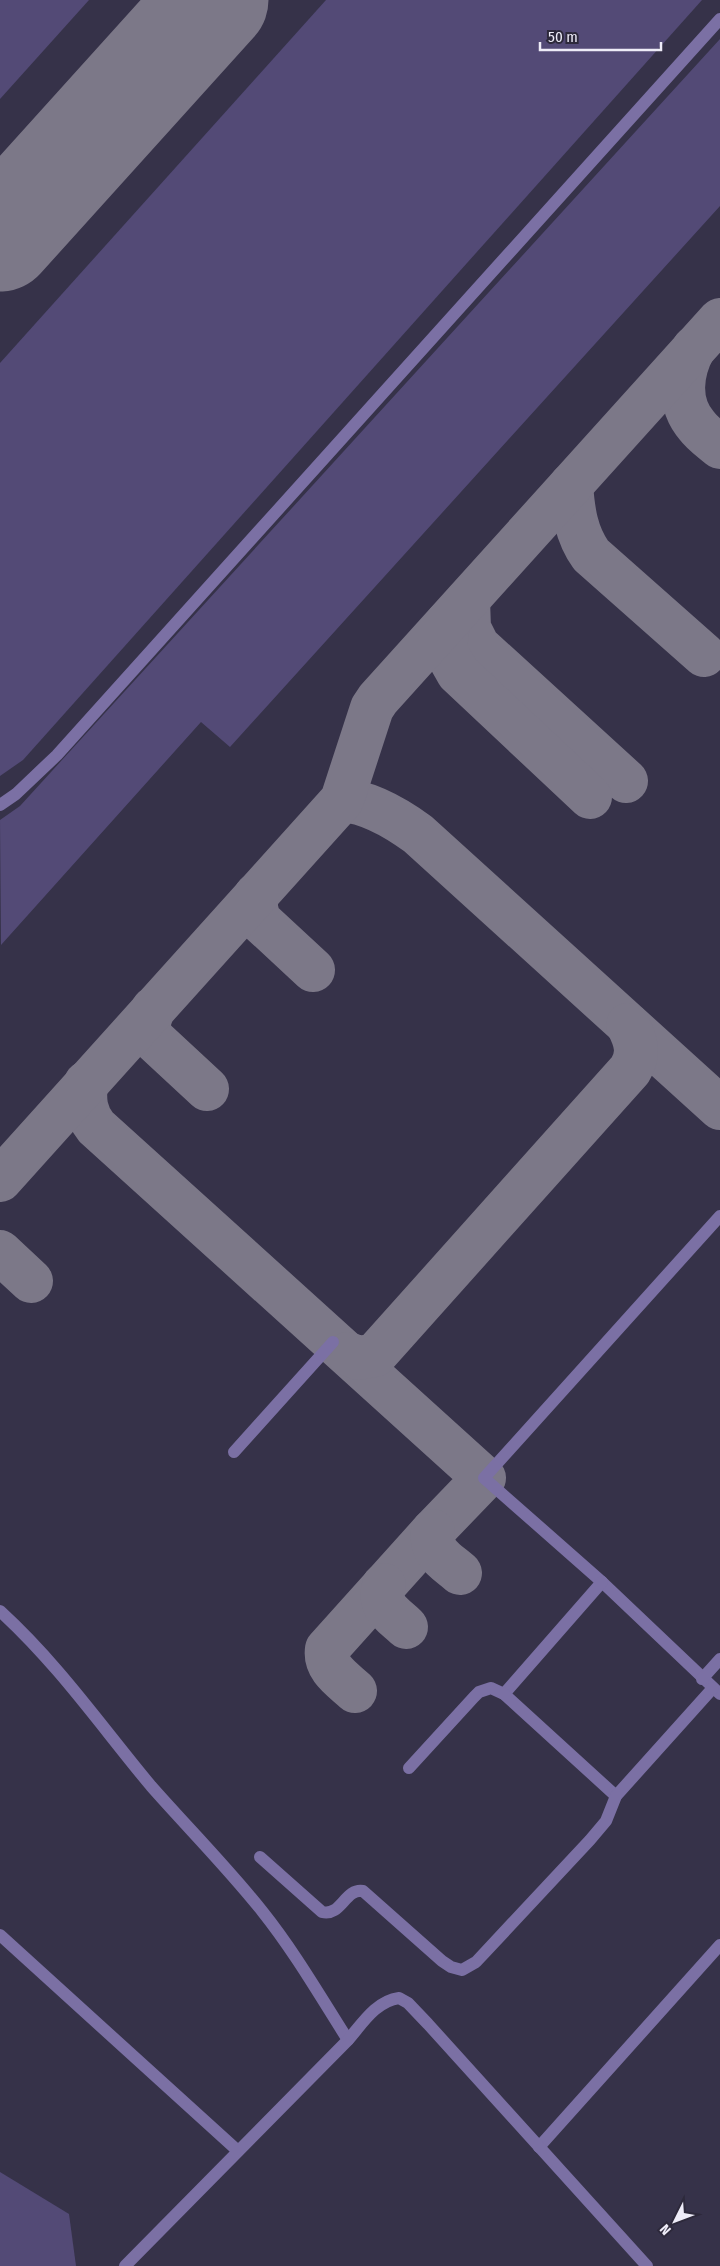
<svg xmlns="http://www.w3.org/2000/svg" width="720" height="2266" font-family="'Fira Sans Condensed',sans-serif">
<rect width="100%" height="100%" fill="#2d293b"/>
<rect fill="#363249" x="0" y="0" width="720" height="2266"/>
<g fill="#534a76">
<polygon points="0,0 89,0 0,99"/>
<polygon points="326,0 702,0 23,760 0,776 0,363"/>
<polygon points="720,39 720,206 230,747 201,722 1,945 0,820 20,806"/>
<polygon points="0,2172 69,2214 76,2266 0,2266"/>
</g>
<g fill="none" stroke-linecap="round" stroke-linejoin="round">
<g stroke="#7c7888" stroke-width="44">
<path d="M694 348C681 372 677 403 697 426 703 434 712 440 720 447"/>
<path d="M571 485C573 511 576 534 591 555L704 655"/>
<polyline points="468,600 469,628 478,646 626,781"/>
<polyline points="448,622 445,650 458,673 590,797"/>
<path d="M342 800C369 802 396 818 418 834L720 1108"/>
<polyline points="256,895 256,908 259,920 313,970"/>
<polyline points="153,1009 148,1025 152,1038 207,1089"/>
<path d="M86 1083C84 1100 85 1113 96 1127L484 1478 433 1531 327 1649C324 1668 342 1679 355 1691"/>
<polyline points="0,1180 342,800 372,708 378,699 720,320"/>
<polyline points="0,1252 31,1281"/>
<path d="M348 1354 359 1358 375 1355 630 1070C640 1054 636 1041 628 1025"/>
<path d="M433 1531C430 1553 445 1560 460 1573"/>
<path d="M384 1585C378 1607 391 1613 406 1627"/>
</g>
<polyline stroke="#7c7888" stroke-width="109" points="0,237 214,0"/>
<g stroke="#7b70a4" stroke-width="12">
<polyline points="0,805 16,794 57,755 720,19"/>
<polyline points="720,1216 484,1478 602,1582 720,1694"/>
<polyline points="234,1452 333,1342"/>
<path d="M0 1611C59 1665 101 1726 151 1786 188 1828 227 1867 262 1911 294 1951 320 1996 348 2040"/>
<polyline points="702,1679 720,1659"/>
<polyline points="504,1694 602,1582"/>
<polyline points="409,1768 474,1697 479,1692 491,1688 504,1694 616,1796"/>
<path d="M260 1857 322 1912C341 1917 345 1888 363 1891L442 1961 451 1967 462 1970 476 1962 590 1840 606 1821 616 1796 713 1688"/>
<polyline points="0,1935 238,2151"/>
<polyline points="539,2147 720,1945"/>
<path d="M125 2266 348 2040C362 2024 376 2001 399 1998L408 2003 428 2024 647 2266"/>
</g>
</g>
<g transform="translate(675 2221) rotate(228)" stroke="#2d293b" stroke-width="4" paint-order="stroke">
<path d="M0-4L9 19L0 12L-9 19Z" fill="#eeecf8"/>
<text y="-8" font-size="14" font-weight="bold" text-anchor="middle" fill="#eeecf8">N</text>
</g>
<path d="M540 42v8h121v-8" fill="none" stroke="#eeecf8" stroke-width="2.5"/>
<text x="548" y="42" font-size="15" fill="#eeecf8" stroke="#2d293b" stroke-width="4" paint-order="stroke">50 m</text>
</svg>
